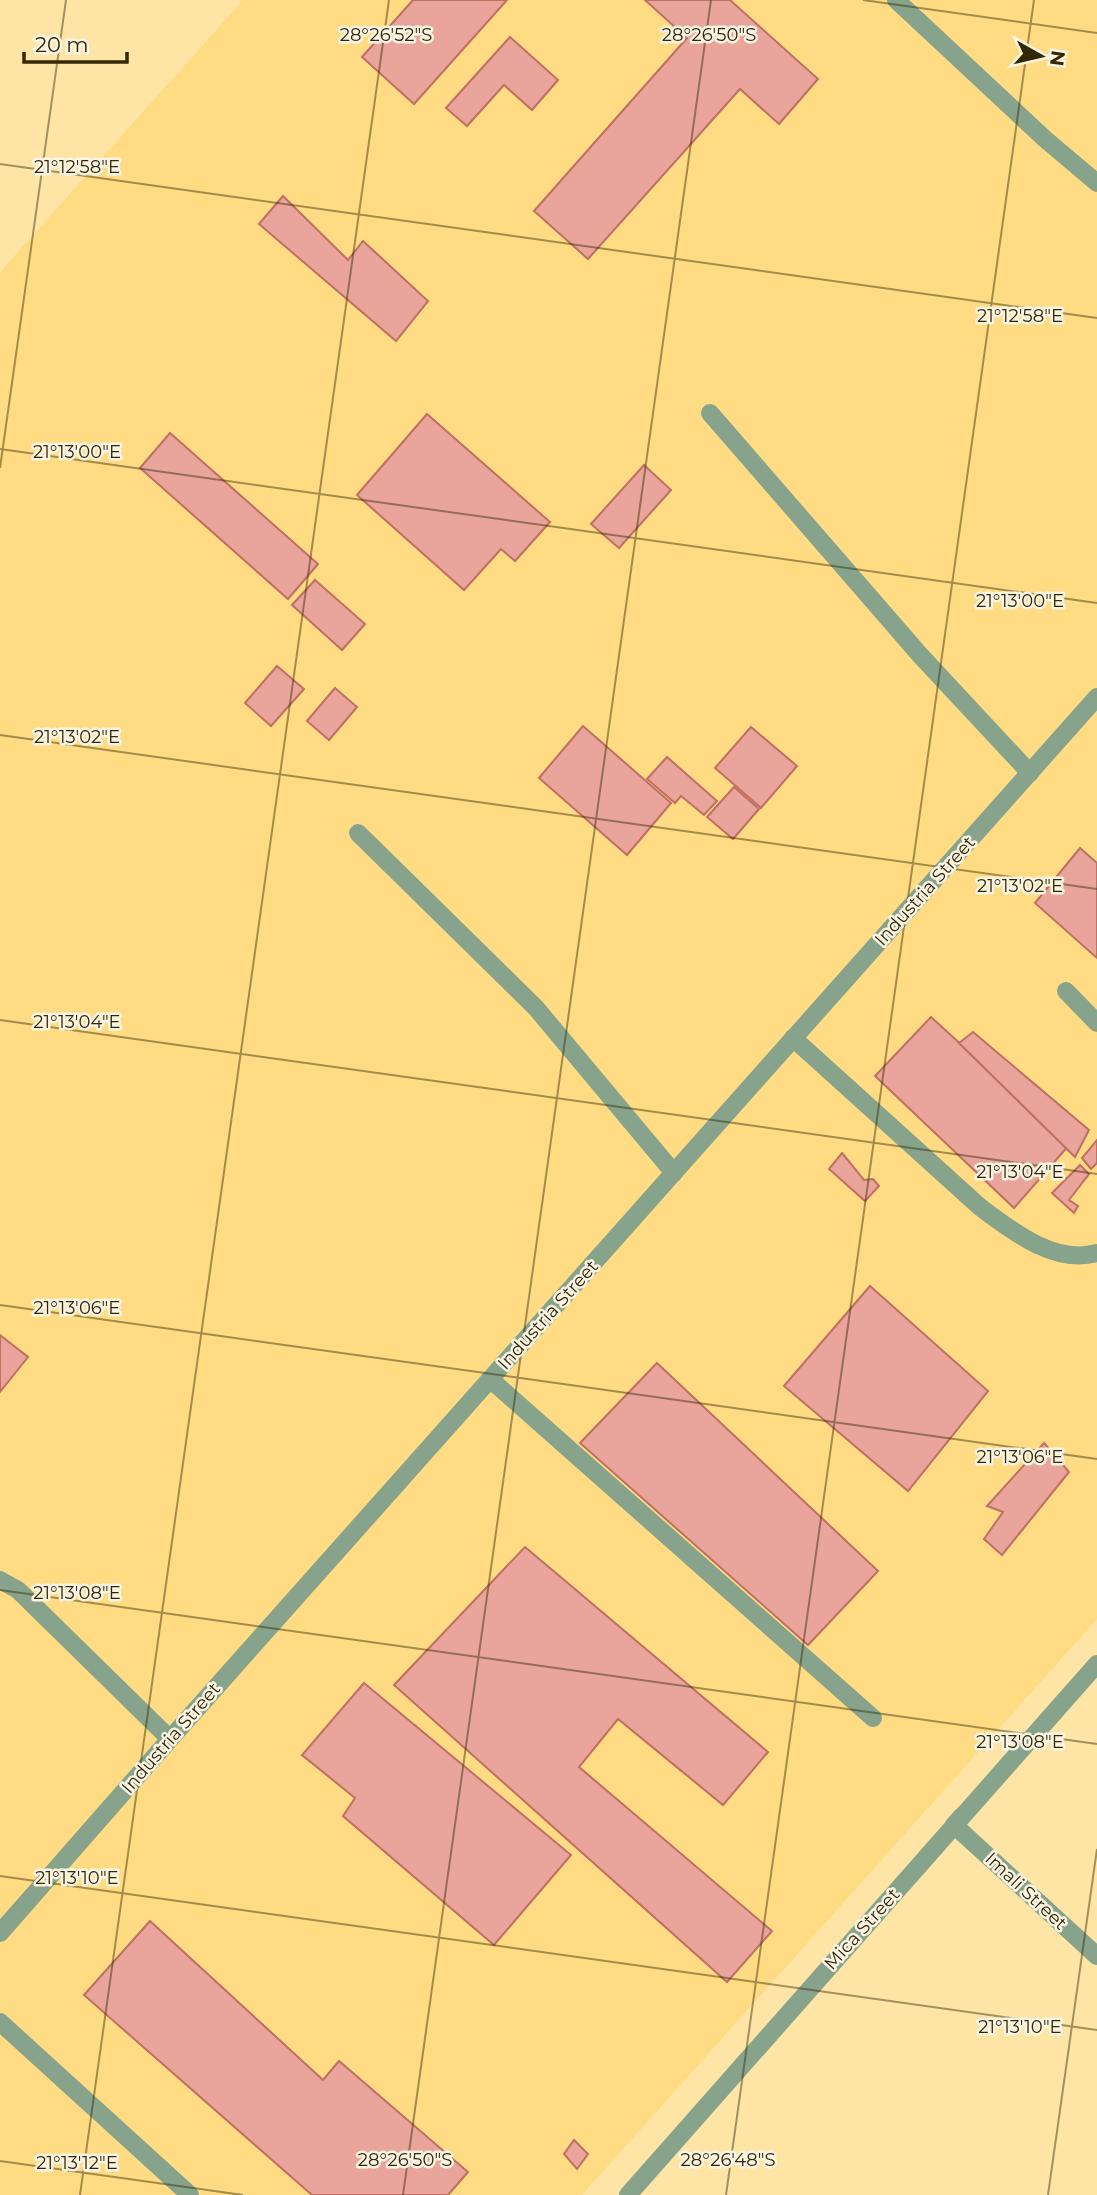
<svg xmlns="http://www.w3.org/2000/svg" width="1097" height="2195" font-family="Montserrat,sans-serif">
<rect width="100%" height="100%" fill="#fee5a6"/>
<polygon fill="#ffdc83" points="243,0 1097,0 1097,1619 582,2195 0,2195 0,272"/>
<g fill="#e9a59b" stroke="#c06f63" stroke-width="2">
<polygon points="413,0 507,0 414,104 362,57"/>
<polygon points="645,0 730,0 818,79 779,124 740,89 588,259 534,211 687,38"/>
<polygon points="510,37 558,80 532,110 504,85 467,126 446,108"/>
<polygon points="283,196 348,260 363,241 428,301 396,341 259,224"/>
<polygon points="427,414 550,522 515,561 501,549 464,590 357,495"/>
<polygon points="170,433 318,564 288,599 140,468"/>
<polygon points="644,465 671,490 619,548 591,524"/>
<polygon points="315,580 365,624 342,650 292,605"/>
<polygon points="277,666 304,689 271,726 245,703"/>
<polygon points="335,688 357,707 329,740 307,721"/>
<polygon points="583,726 671,803 627,855 539,778"/>
<polygon points="751,727 797,766 761,808 715,768"/>
<polygon points="667,757 717,801 704,815 681,796 675,803 647,779"/>
<polygon points="734,787 759,809 733,839 707,817"/>
<polygon points="1080,848 1097,863 1097,958 1035,903"/>
<polygon points="931,1017 1070,1144 1014,1208 875,1076"/>
<polygon points="973,1032 1089,1130 1075,1157 959,1043"/>
<polygon points="1097,1140 1097,1163 1091,1169 1082,1158"/>
<polygon points="842,1153 864,1180 873,1179 879,1186 865,1201 829,1169"/>
<polygon points="1080,1165 1089,1174 1069,1200 1078,1206 1074,1213 1052,1193"/>
<polygon points="870,1286 988,1391 908,1491 784,1386"/>
<polygon points="0,1335 28,1357 0,1392"/>
<polygon points="657,1363 878,1571 808,1645 580,1443"/>
<polygon points="1044,1443 1069,1472 1002,1555 984,1539 1003,1512 987,1506"/>
<polygon points="525,1547 768,1752 723,1805 618,1719 579,1767 772,1931 727,1982 394,1685"/>
<polygon points="364,1683 571,1855 494,1945 343,1816 355,1798 302,1755"/>
<polygon points="150,1921 323,2080 339,2061 468,2172 448,2195 312,2195 84,1995"/>
<polygon points="574,2140 588,2154 577,2169 564,2154"/>
</g>
<g fill="none" stroke-linecap="round" stroke-linejoin="round">
<g stroke="#87a38b" stroke-width="18">
<polyline points="896,0 1045,139 1097,183"/>
<polyline points="710,413 920,655 1030,773"/>
<polyline points="358,833 536,1008 674,1173"/>
<polyline points="1066,991 1097,1023"/>
<path d="M793 1038 980 1207C1012 1231 1055 1265 1097 1253"/>
<polyline points="490,1379 873,1718"/>
<polyline points="0,1580 18,1590 170,1739"/>
<polyline points="962,1816 954,1825 1097,1956"/>
<polyline points="0,1933 170,1739 1097,697"/>
<polyline points="0,2022 190,2195"/>
<polyline points="628,2195 1097,1664"/>
</g>
</g>
<path fill="none" stroke="#332704" stroke-width="2" stroke-opacity="0.45" d="M863 0 1097 33M0 164 1097 318M0 449 1097 603M0 468 66 0M0 735 1097 889M0 1020 1097 1174M0 1305 1097 1459M0 1590 1097 1744M0 1876 1097 2030M0 2161 243 2195M80 2195 389 0M403 2195 711 0M726 2195 1034 0M1048 2195 1097 1849"/>
<g text-anchor="middle" dominant-baseline="central" stroke-width="5" stroke-linejoin="round" paint-order="stroke">
<g font-size="18" fill="#332704" stroke="#faf4e5">
<text transform="translate(925 891) rotate(-48)">Industria Street</text>
<text transform="translate(548 1315) rotate(-48)">Industria Street</text>
<text transform="translate(171 1738) rotate(-49)">Industria Street</text>
<text transform="translate(1026 1891) rotate(43)">Imali Street</text>
<text transform="translate(862 1929) rotate(-48)">Mica Street</text>
</g>
</g>
<g font-size="18" text-anchor="middle" fill="#332704" stroke="#faf4e5" stroke-width="5" stroke-linejoin="round" paint-order="stroke">
<text x="386" y="41">28°26'52"S</text>
<text x="709" y="41">28°26'50"S</text>
<text x="77" y="173">21°12'58"E</text>
<text x="1020" y="322">21°12'58"E</text>
<text x="77" y="458">21°13'00"E</text>
<text x="1020" y="607">21°13'00"E</text>
<text x="77" y="743">21°13'02"E</text>
<text x="1020" y="892">21°13'02"E</text>
<text x="77" y="1028">21°13'04"E</text>
<text x="1020" y="1178">21°13'04"E</text>
<text x="77" y="1314">21°13'06"E</text>
<text x="1020" y="1463">21°13'06"E</text>
<text x="77" y="1599">21°13'08"E</text>
<text x="1020" y="1748">21°13'08"E</text>
<text x="77" y="1884">21°13'10"E</text>
<text x="1020" y="2033">21°13'10"E</text>
<text x="405" y="2166">28°26'50"S</text>
<text x="728" y="2166">28°26'48"S</text>
<text x="77" y="2169">21°13'12"E</text>
</g>
<g transform="translate(1041 56) rotate(98)" stroke="#faf4e5" stroke-width="5" paint-order="stroke">
<path d="M0-5L12 26L0 18L-12 26Z" fill="#332704"/>
<text y="-10" font-size="19" font-weight="bold" text-anchor="middle" fill="#332704">N</text>
</g>
<path d="M24 52v10h103v-10" fill="none" stroke="#332704" stroke-width="3.5"/>
<text x="35" y="52" font-size="21" fill="#332704" stroke="#faf4e5" stroke-width="5" paint-order="stroke">20 m</text>
</svg>
